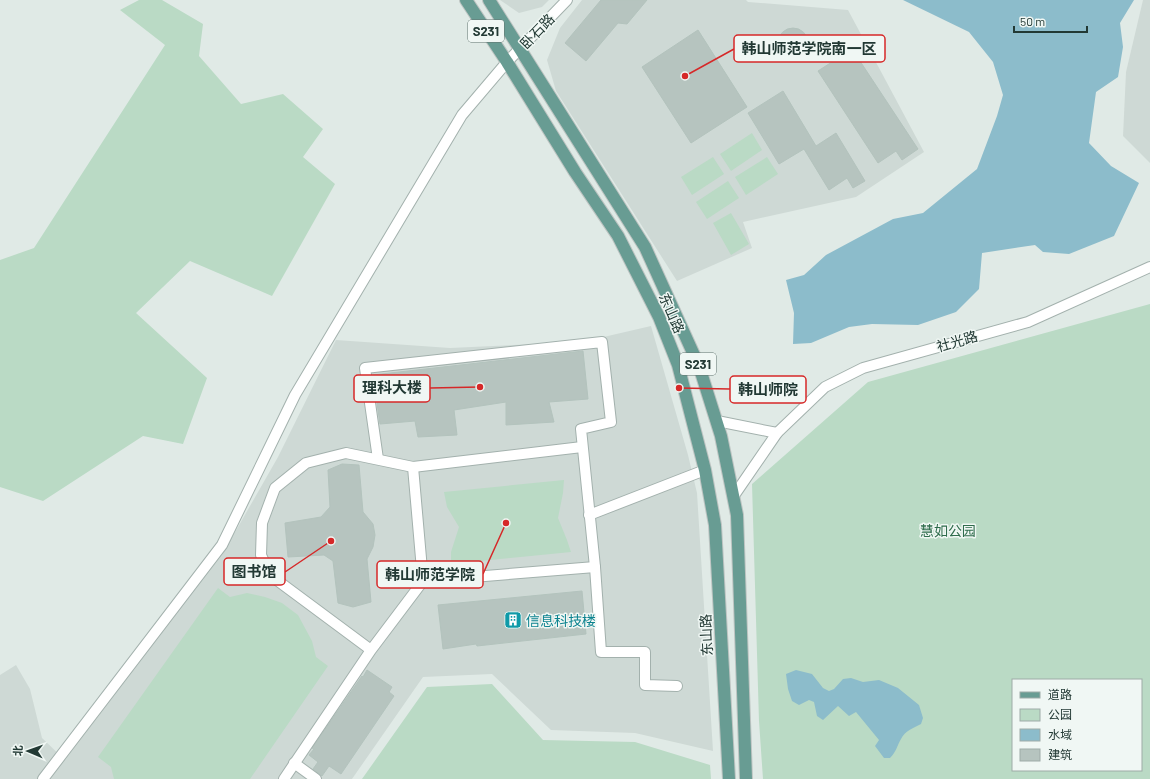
<svg xmlns="http://www.w3.org/2000/svg" width="1150" height="779" font-family="Barlow,'Noto Sans SC',sans-serif">
<rect width="100%" height="100%" fill="#e0eae6"/>
<g fill="#ced9d5">
<polygon points="500,0 549,0 542,7 519,13"/>
<polygon points="582,0 746,0 748,2 848,10 924,152 856,197 743,222 752,248 677,281 556,91 547,60 560,28"/>
<polygon points="1143,0 1150,0 1150,163 1123,136 1126,72"/>
<polygon points="651,326 688,455 697,493 713,751 635,733 551,730 492,674 423,677 352,779 0,779 0,675 16,665 30,689 42,738 65,760 222,555 278,457 336,340 450,348 582,342"/>
</g>
<g fill="#badac5" fill-rule="evenodd">
<polygon points="139,0 162,0 203,24 199,56 241,104 283,94 323,129 303,157 335,184 272,296 190,261 136,313 207,378 183,444 143,436 43,501 0,487 0,260 34,248 165,45 120,10"/>
<polygon points="752,133 762,150 731,171 720,154"/>
<polygon points="713,157 724,174 692,195 681,177"/>
<polygon points="767,157 778,174 746,195 735,177"/>
<polygon points="728,181 739,198 707,219 696,202"/>
<polygon points="731,213 749,244 731,255 713,223"/>
<path d="M1150 304V779H763L759 721 752 484 868 382ZM1013 680H1141V770H1013Z"/>
<polygon points="564,480 563,493 558,518 567,540 571,552 451,564 451,552 459,527 447,507 444,492"/>
<polygon points="218,588 230,597 247,593 265,597 282,603 298,615 312,641 316,657 328,666 250,779 114,779 111,767 98,757"/>
<polygon points="492,684 543,740 635,742 710,765 711,779 362,779 427,687"/>
</g>
<g fill="#8cbccb">
<polygon points="903,0 1134,0 1120,23 1123,47 1118,77 1096,92 1089,143 1111,166 1139,183 1114,236 1069,254 1043,252 1035,245 982,253 979,289 956,312 918,325 872,324 849,327 811,343 793,344 794,313 786,280 804,275 826,255 893,219 923,213 977,169 997,116 1003,95 993,62 969,32"/>
<path d="M796 670 812 674 823 688 829 691 834 689 843 679 851 678 863 682 879 680 898 688 919 705 923 718 921 724C913 728 905 731 901 739 897 746 896 752 890 758H884L875 746 879 740 856 712 849 716 838 706 823 720 817 716 814 702 809 700 799 705 792 701 788 689 786 674Z"/>
</g>
<g fill="#b6c4bf" stroke="#b3c3bd">
<polygon points="601,0 647,0 627,24 618,23 586,61 565,43"/>
<circle cx="793" cy="43" r="15"/>
<polygon points="698,30 747,107 691,143 642,67"/>
<polygon points="852,49 918,149 902,160 896,151 878,163 818,71"/>
<polygon points="783,91 816,146 836,133 865,181 853,188 847,178 829,190 804,149 779,164 748,113"/>
<polygon points="583,351 588,399 549,402 554,422 506,425 506,402 454,410 457,435 418,437 415,421 380,424 373,375"/>
<polygon points="342,464 359,465 363,512 373,524 375,535 373,547 367,559 371,602 353,607 338,603 333,561 324,555 288,557 285,523 321,517 330,507 328,470"/>
<polygon points="582,591 586,634 477,646 476,644 443,649 438,605"/>
<polygon points="367,670 392,687 389,692 394,696 341,774 329,766 322,776 313,769 318,762 309,755 314,749 312,748 362,676 363,677"/>
</g>
<g fill="none" stroke-linecap="round" stroke-linejoin="round">
<defs>
<g id="minor">
<polyline points="717,421 777,433 733,497"/>
<polyline points="777,433 825,387 863,368 1028,322 1150,267"/>
<polyline points="378,459 365,368 602,342 611,422 581,429 595,567 601,652 645,652 645,685 677,686"/>
<polyline points="413,467 582,447"/>
<polyline points="589,515 705,470"/>
<polyline points="423,581 595,567"/>
<polyline points="294,763 316,779"/>
<polyline points="43,779 222,545 295,395 462,115 507,62 567,0"/>
<polyline points="284,779 371,650 423,581 413,467 346,453 306,463 275,488 262,523 261,555 270,575 371,650"/>
</g>
<g id="major">
<polyline points="466,0 507,62 575,172 618,236 659,317 678,365 705,470 715,525 729,779"/>
<polyline points="489,0 645,247 699,366 721,436 737,515 746,779"/>
</g>
</defs>
<use href="#minor" stroke="#a3b1ad" stroke-width="12"/>
<use href="#major" stroke="#bdc4c2" stroke-width="14"/>
<use href="#minor" stroke="#fff" stroke-width="10"/>
<use href="#major" stroke="#689c93" stroke-width="12"/>
</g>
<defs>
<symbol id="building-square" viewBox="-11 -11 22 22"><rect x="-9" y="-9" width="18" height="18" rx="4" fill="#0f9aa8" stroke="#f0f7f4"/><path d="M-4-6H4V6H1V3H-1V6H-4ZM-2.5-4.3h1.7v1.8h-1.7ZM.8-4.3h1.7v1.8H.8ZM-2.5-1h1.7V.8h-1.7ZM.8-1h1.7V.8H.8Z" fill="#fff"/></symbol>
</defs>
<g fill-rule="evenodd">
<use href="#building-square" x="503" y="610" width="20" height="20"/>
</g>
<g text-anchor="middle" dominant-baseline="central" stroke-width="3" stroke-linejoin="round" paint-order="stroke">
<g fill="#f0f7f4" stroke="#60726e" stroke-width="1">
<rect x="468" y="20" width="36" height="22" rx="3"/>
<rect x="680" y="353" width="36" height="22" rx="3"/>
</g>
<g font-size="13" font-weight="bold" fill="#223934">
<text x="486" y="31">S231</text>
<text x="698" y="364">S231</text>
</g>
<g font-size="14" fill="#223934" stroke="#f0f7f4">
<text transform="translate(537 31) rotate(-46)">卧石路</text>
<text transform="translate(672 313) rotate(66)">东山路</text>
<text transform="translate(957 341) rotate(-16)">社光路</text>
<text transform="translate(706 635) rotate(-93)">东山路</text>
</g>
<g font-size="14" fill="#2f6c4c" stroke="#f0f7f4">
<text x="948" y="530">慧如公园</text>
</g>
<g font-size="14" fill="#0d838f" stroke="#f0f7f4" text-anchor="start">
<text x="526" y="620">信息科技楼</text>
</g>
</g>
<path fill="none" stroke="#d62828" stroke-width="1.5" d="M685 76L734 49M480 387L430 388M679 388L730 389M331 541L285 572M506 523L483 574"/>
<g fill="#d62828" stroke="#f0f7f4" stroke-width="1.5">
<circle cx="685" cy="76" r="4"/>
<circle cx="480" cy="387" r="4"/>
<circle cx="679" cy="388" r="4"/>
<circle cx="331" cy="541" r="4"/>
<circle cx="506" cy="523" r="4"/>
</g>
<g fill="#f0f7f4" stroke="#d62828" stroke-width="1.5">
<rect x="734" y="35" width="151" height="27" rx="4"/>
<rect x="354" y="375" width="76" height="27" rx="4"/>
<rect x="730" y="376" width="76" height="27" rx="4"/>
<rect x="224" y="558" width="61" height="27" rx="4"/>
<rect x="377" y="561" width="106" height="27" rx="4"/>
</g>
<g font-size="15" text-anchor="middle" font-weight="bold" fill="#223934">
<text x="809" y="54">韩山师范学院南一区</text>
<text x="392" y="393">理科大楼</text>
<text x="768" y="395">韩山师院</text>
<text x="254" y="577">图书馆</text>
<text x="430" y="580">韩山师范学院</text>
</g>
<rect x="1012" y="679" width="130" height="92" fill="#f0f7f4" stroke="#9eaba7"/>
<rect x="1020" y="692" width="20" height="6" fill="#689c93" stroke="#9eaba7"/>
<text x="1048" y="699" font-size="12" fill="#223934">道路</text>
<rect x="1020" y="709" width="20" height="12" fill="#badac5" stroke="#9eaba7"/>
<text x="1048" y="719" font-size="12" fill="#223934">公园</text>
<rect x="1020" y="729" width="20" height="12" fill="#8cbccb" stroke="#9eaba7"/>
<text x="1048" y="739" font-size="12" fill="#223934">水域</text>
<rect x="1020" y="749" width="20" height="12" fill="#b6c4bf" stroke="#9eaba7"/>
<text x="1048" y="759" font-size="12" fill="#223934">建筑</text>
<g transform="translate(28 751) rotate(272)" stroke="#f0f7f4" stroke-width="3" paint-order="stroke">
<path d="M0-3L7 15L0 10L-7 15Z" fill="#223934"/>
<text y="-6" font-size="11" font-weight="bold" text-anchor="middle" fill="#223934">北</text>
</g>
<path d="M1014 26v6h73v-6" fill="none" stroke="#223934" stroke-width="2"/>
<text x="1020" y="26" font-size="12" fill="#223934" stroke="#f0f7f4" stroke-width="3" paint-order="stroke">50 m</text>
</svg>
